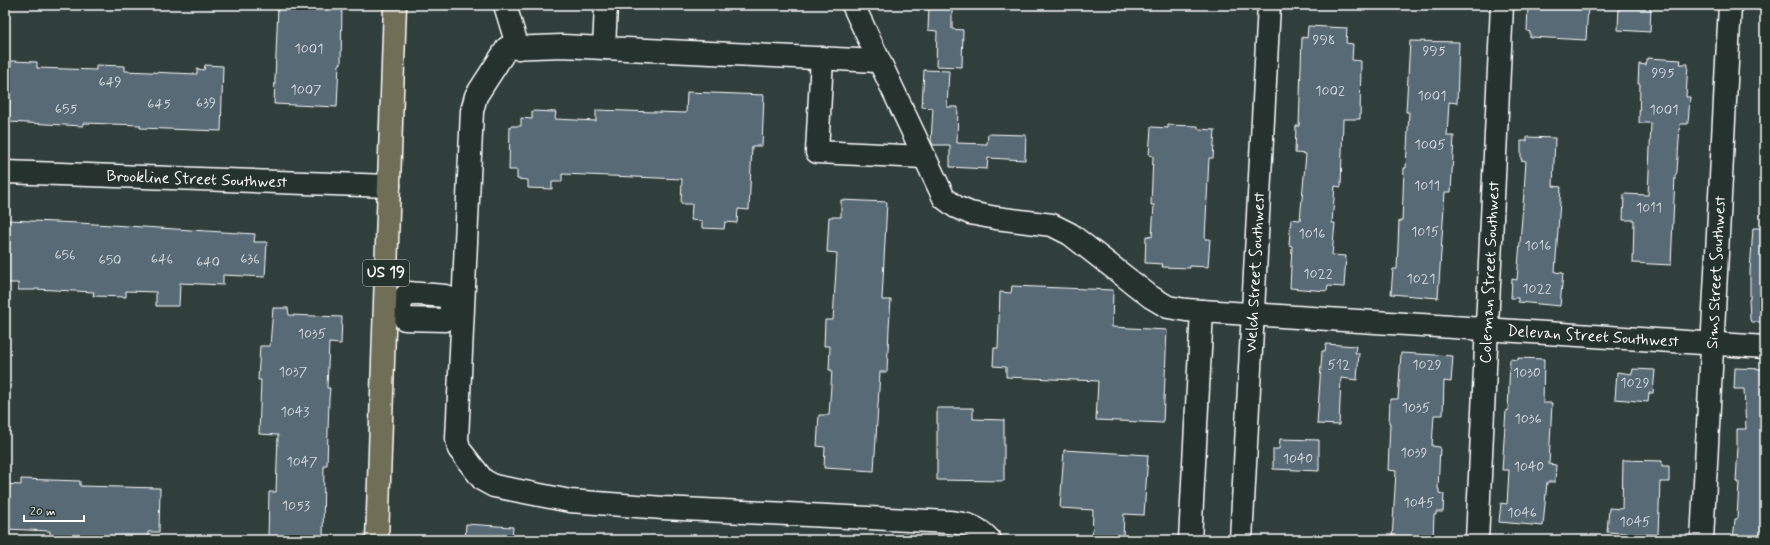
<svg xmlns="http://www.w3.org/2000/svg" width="1770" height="545" font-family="Mynerve,sans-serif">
<rect width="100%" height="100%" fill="#303e3c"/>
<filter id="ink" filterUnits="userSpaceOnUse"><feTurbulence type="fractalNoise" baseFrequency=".025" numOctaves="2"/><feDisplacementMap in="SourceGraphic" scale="8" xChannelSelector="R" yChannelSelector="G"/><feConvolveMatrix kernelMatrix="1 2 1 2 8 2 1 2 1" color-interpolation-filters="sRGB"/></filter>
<g filter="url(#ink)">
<g fill="#596a76" stroke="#fff">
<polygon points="278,5 342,5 341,64 339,64 337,107 274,104"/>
<polygon points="929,5 952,5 952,29 963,30 962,67 936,66 937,31 928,30"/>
<polygon points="1528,5 1588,5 1586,40 1530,37 1530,32 1527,31"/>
<polygon points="1619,5 1651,5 1650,32 1618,30"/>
<polygon points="1308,26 1347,28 1346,43 1353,44 1352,60 1361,61 1360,119 1343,119 1341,187 1335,186 1332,223 1335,223 1332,255 1346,256 1344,287 1328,286 1327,291 1290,288 1292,246 1289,245 1291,219 1300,220 1306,154 1295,153 1296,126 1299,126 1302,37 1307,38"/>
<polygon points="1410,41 1459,42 1457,103 1449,102 1447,136 1454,136 1451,192 1445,192 1438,298 1391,294 1393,269 1397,269 1399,221 1402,221 1404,168 1406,168 1409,112 1406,112"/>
<polygon points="1647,58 1681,60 1680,64 1688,64 1686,97 1690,97 1688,124 1680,124 1677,172 1675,176 1671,265 1633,263 1634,220 1623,220 1624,194 1648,195 1651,123 1639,123 1640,84 1638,84 1639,64 1646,65"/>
<polygon points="11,61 37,62 37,68 96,70 96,65 125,66 125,71 197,74 197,69 204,70 205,65 223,66 221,131 140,128 140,125 83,123 83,126 9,122"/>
<polygon points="924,70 949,71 947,107 958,107 957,143 987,144 988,134 1026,135 1025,160 988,158 987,169 950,167 950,145 933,145 931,141 933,108 922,107"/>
<polygon points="687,92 764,95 762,146 752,146 749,210 738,209 737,223 725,222 724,229 702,228 702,221 691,220 692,204 681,204 682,179 562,174 562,182 552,182 552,189 528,188 528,180 517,179 517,170 509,170 510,126 521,126 521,118 532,119 532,111 556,112 555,119 596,121 596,110 686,113"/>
<polygon points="1168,125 1198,126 1198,129 1215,130 1213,158 1209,158 1205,239 1210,239 1208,267 1190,266 1190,268 1162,267 1163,264 1145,263 1146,236 1152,237 1154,205 1151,205 1153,156 1149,155 1151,127 1168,128"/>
<polygon points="1527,137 1555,138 1553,186 1561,187 1555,272 1563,273 1560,306 1518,302 1518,298 1511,298 1512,279 1517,280 1524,192 1526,161 1521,160 1521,141 1527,141"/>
<polygon points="841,200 887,202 882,300 891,300 889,328 887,372 880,372 874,471 824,468 825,447 817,446 819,415 829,415 832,370 829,370 830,346 824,346 825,320 833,320 837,253 827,252 829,217 841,217"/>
<polygon points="8,220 79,223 255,234 254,242 267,242 265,277 223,275 223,285 180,283 179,306 156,306 156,292 126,291 126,297 93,296 94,292 35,289 35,290 18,290 18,283 5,283"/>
<polygon points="1753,228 1765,228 1765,322 1751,322 1750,319 1749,299 1750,299 1750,271"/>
<polygon points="1012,286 1113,290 1112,327 1167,330 1163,423 1096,420 1098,381 1006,377 1006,367 993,366 994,348 998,348 1000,292 1011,293"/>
<polygon points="273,308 288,308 289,315 342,317 341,344 329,343 327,388 330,388 329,399 327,465 324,465 323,540 268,540 269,492 276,492 278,435 259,434 261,380 258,380 260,346 270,346"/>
<polygon points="1326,344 1356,346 1355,353 1359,353 1357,380 1341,378 1339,425 1317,424 1322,351 1325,351"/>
<polygon points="1401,353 1453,356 1451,382 1444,381 1443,415 1434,415 1432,446 1440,447 1438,489 1439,489 1439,493 1444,494 1443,512 1436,512 1436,515 1434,515 1433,540 1392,540 1396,471 1388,470 1390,423 1389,423 1390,399 1398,399"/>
<polygon points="1518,358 1544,359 1543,403 1552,403 1549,464 1556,465 1555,482 1547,482 1543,526 1499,522 1501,503 1507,504 1509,470 1502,470 1506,410 1508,411 1510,359 1518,360"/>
<polygon points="1735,368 1765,369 1765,540 1733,540 1735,519 1737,519 1739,482 1736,482 1738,446 1737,446 1737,429 1746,429 1744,389 1734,389"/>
<polygon points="1633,369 1655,370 1653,393 1649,393 1648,402 1615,399 1617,372 1632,374"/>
<polygon points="937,408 973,408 973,419 1004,420 1004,481 937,480"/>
<polygon points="1280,439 1319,440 1319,471 1273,469 1273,449 1279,449"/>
<polygon points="1064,450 1148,455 1144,515 1124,514 1123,537 1118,536 1118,540 1092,540 1093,510 1060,508"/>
<polygon points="1623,460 1662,461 1662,466 1669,466 1669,482 1660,482 1658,535 1607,532 1609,508 1622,509"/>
<polygon points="21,479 80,481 80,486 160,488 159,532 148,532 148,540 100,540 50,537 50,531 5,529 5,484 21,485"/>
<polygon points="466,524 513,527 512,540 465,540"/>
</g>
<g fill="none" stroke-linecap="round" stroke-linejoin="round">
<defs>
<g id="minor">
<polyline points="505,5 518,48"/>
<path id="s1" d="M853 5 944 198 956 207 970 213 996 218 1052 225 1070 234 1151 297 1168 307 1186 310 1765 347"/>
<polyline points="604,48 606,5"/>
<polyline points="822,58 817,152 924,157"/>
<path d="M878 61 562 46 507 48 476 96 472 111 457 439 459 449 483 480 494 486 570 501 663 508 949 522C968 524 977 526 990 540"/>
<path id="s2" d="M5 172 389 186"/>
<polyline points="398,306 405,319 445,320 454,308"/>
<polyline points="398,306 408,293 445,296 454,308"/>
<polyline points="1190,540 1202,311"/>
<path id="s3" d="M1241 540 1269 5"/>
<path id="s4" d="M1477 540 1502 5"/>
<path id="s5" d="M1702 540 1730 5"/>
</g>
<polyline id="major" points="377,540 395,5"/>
</defs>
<use href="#minor" stroke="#fff" stroke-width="25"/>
<use href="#major" stroke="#fff" stroke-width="25"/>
<use href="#minor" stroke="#26332d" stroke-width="22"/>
<use href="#major" stroke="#716e59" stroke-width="22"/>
</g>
</g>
<g text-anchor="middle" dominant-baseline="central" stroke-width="3" stroke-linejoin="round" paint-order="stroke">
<g font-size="14" fill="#d6dadd">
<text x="1324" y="40">998</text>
<text x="309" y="49">1001</text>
<text x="1434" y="51">995</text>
<text x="1663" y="73">995</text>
<text x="110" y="82">649</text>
<text x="306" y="90">1007</text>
<text x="1330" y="91">1002</text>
<text x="1432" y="96">1001</text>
<text x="206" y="103">639</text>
<text x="159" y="104">645</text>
<text x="66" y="109">655</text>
<text x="1664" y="110">1001</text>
<text x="1430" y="145">1005</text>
<text x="1427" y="186">1011</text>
<text x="1649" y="208">1011</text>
<text x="1425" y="232">1015</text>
<text x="1312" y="234">1016</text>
<text x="1538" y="246">1016</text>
<text x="65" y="255">656</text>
<text x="162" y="259">646</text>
<text x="250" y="259">636</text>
<text x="110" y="260">650</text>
<text x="208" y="262">640</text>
<text x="1318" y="274">1022</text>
<text x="1421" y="279">1021</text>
<text x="1537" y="289">1022</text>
<text x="312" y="334">1035</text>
<text x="1339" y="365">512</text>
<text x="1427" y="365">1029</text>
<text x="293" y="372">1037</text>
<text x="1527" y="373">1030</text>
<text x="1635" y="383">1029</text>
<text x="1416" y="408">1035</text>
<text x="295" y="412">1043</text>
<text x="1528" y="419">1036</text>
<text x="1414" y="453">1039</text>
<text x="1298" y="459">1040</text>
<text x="302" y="462">1047</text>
<text x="1529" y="467">1040</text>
<text x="1419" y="503">1045</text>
<text x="296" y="506">1053</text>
<text x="1522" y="513">1046</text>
<text x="1635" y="522">1045</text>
</g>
<rect fill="#26332d" stroke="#bec2c0" stroke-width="1" x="363" y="260" width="46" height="26" rx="3"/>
<g font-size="15" font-weight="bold" fill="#fff">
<text x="386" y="273">US 19</text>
</g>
<g font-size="16" fill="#fff" stroke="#26332d">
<text stroke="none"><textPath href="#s2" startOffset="192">Brookline Street Southwest</textPath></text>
<text stroke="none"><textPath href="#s4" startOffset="268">Coleman Street Southwest</textPath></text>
<text stroke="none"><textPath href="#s3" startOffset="268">Welch Street Southwest</textPath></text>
<text stroke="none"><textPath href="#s5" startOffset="268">Sims Street Southwest</textPath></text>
<text stroke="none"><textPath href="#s1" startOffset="895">Delevan Street Southwest</textPath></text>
</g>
</g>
<rect width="1770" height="545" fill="none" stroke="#26332d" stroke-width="20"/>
<rect x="10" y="10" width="1750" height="525" fill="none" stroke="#fff" stroke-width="1.5" filter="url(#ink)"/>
<path d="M24 515v6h60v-6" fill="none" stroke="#ffffff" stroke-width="2"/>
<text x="30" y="515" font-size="12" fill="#ffffff" stroke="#26332d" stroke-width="3" paint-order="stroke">20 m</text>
</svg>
